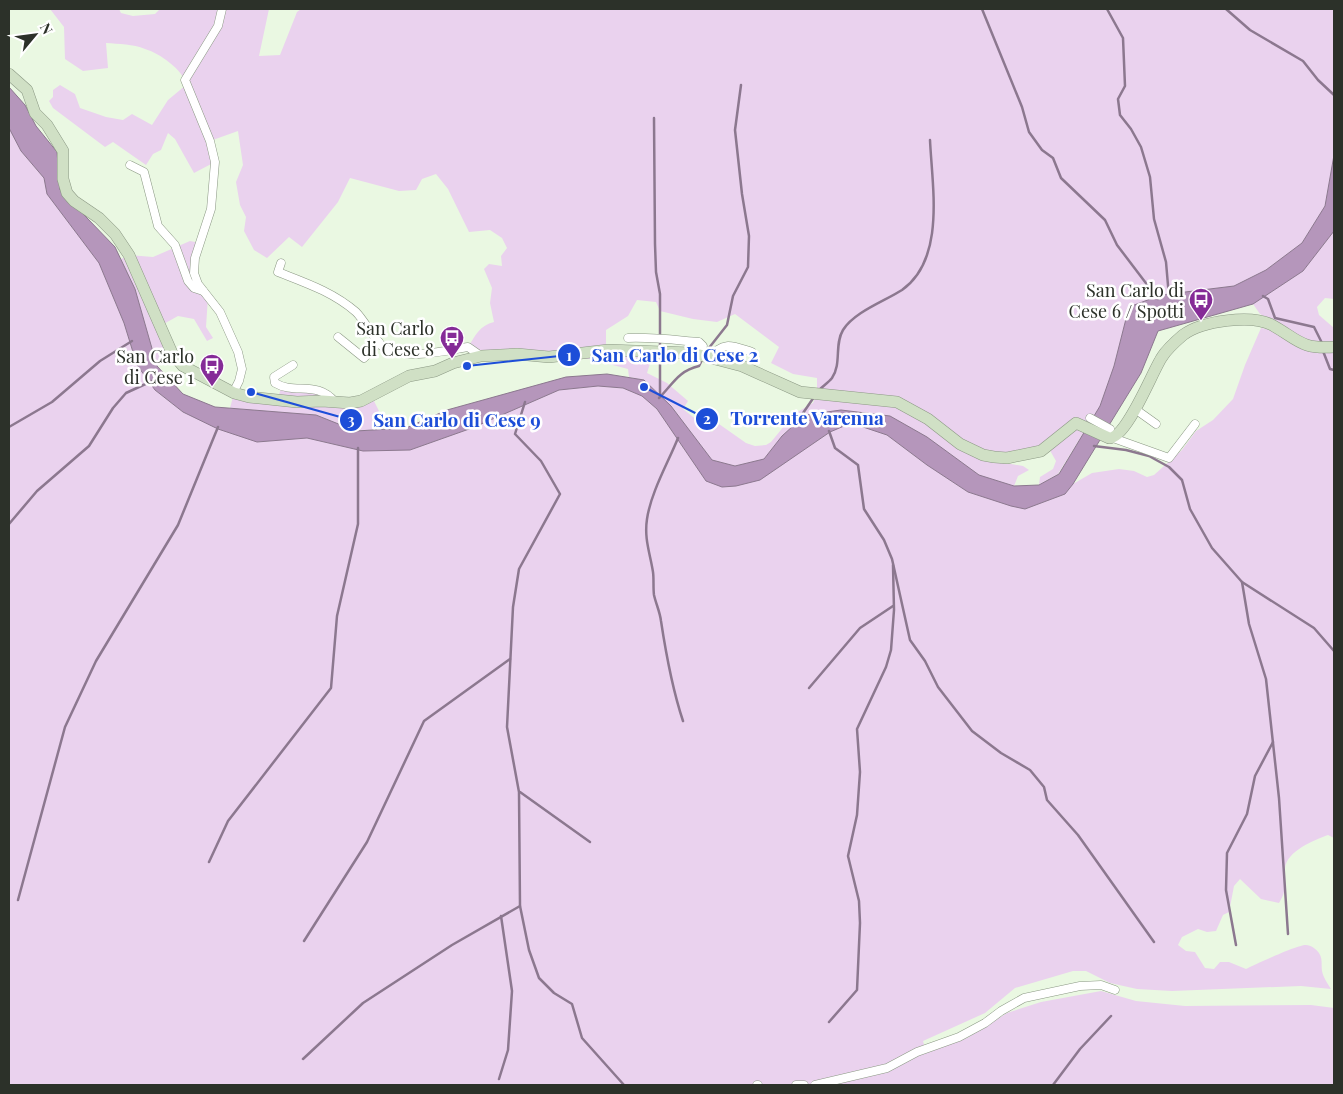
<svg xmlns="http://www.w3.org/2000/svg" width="1343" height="1094" font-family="'Playfair Display',serif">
<rect width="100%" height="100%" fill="#eaf8e2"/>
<g fill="#ead2ee" fill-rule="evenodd">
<path d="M50 9H119L121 13 133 16 155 14 160 9H269L259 56 280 55 297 12 301 9H1334V155L1325 206 1302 243 1266 270 1234 286 1161 295 1129 307 1114 366 1100 406 1058 474 1039 485 1040 477 1053 469 1056 461 1048 447 994 461 1023 466 1029 470 1018 476 1014 486 979 475 927 437 890 416 841 410 805 415 782 436 764 459 735 466 712 460 671 406 644 380 629 377 628 369 590 359 481 356 468 347C475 336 480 325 494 322L490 303 492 288 484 269 489 264 502 266 501 256 507 248 502 238 490 230 469 232 448 189 436 174 422 179 416 190 399 191 350 178 338 202 302 247 289 237 267 258 254 250 244 231 246 217 240 205 236 182 243 165 238 131 210 141 215 162 194 173 175 139 168 133 161 150 153 154 146 165 113 142 105 147 53 108 49 101 53 97V90L60 85 75 94 80 108 106 117 123 120 132 114 152 125 168 100 186 85C184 70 159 53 145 49 133 44 119 44 106 43L108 68 83 71 65 59 64 27ZM637 300 656 302 660 311 693 319 717 322 735 314 779 347 771 363 793 374 817 378V394L813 403 794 414 771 442 766 445 755 446 746 443 719 424 712 432 683 409 688 401 667 383 647 373 654 351 606 350V330L628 316Z"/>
<path d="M9 128 21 151 44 178 47 194 99 263 124 323 137 365 155 390 183 412 257 442 307 438 363 451 410 450 472 428 559 390 598 386 623 388 642 396 657 409 706 481 760 480 830 432 851 422 887 435 927 465 968 492 1025 509 1065 494 1073 484 1092 473 1119 469 1134 471 1147 477 1154 475 1182 450 1196 431 1213 420 1233 399 1245 365 1261 328C1276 330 1282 339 1295 346 1307 353 1322 352 1334 352V838L1328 835C1314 840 1287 851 1285 868 1284 884 1288 888 1279 903L1261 899 1240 879 1234 886 1229 912 1223 915 1216 931 1207 932 1198 929 1182 937 1178 945 1186 951 1195 952 1205 968 1214 969 1220 962H1229L1246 969C1254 965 1299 944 1306 945 1311 945 1316 949 1319 953 1323 959 1321 965 1322 971 1323 977 1328 984 1331 989L1301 986 1172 991 1137 989 1110 983 1086 971H1073L1015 988 985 1013 923 1041 926 1052 967 1038 1007 1013 1041 1002 1101 991 1136 1001 1185 1006 1311 1005 1334 1008V1085H9Z"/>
<polygon points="1334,231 1334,299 1325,298 1317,307 1319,315 1334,328 1334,343 1305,341 1260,314 1253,304 1303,271"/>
<polygon points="190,241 200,243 194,273 208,297 206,327 213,338 207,341 194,319 178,316 160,326 172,353 157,366 135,289 121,259 129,255 153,257"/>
<polygon points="282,386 304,388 336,402 371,395 380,413 381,429 356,431 316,415 230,408 234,393 277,400"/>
</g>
<polygon fill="#b596bb" stroke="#8c788f" points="9,87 25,105 36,126 57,152 60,190 115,247 135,289 157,366 183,394 215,407 316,415 356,431 406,428 447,410 566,377 607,374 644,380 671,406 712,460 735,466 764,459 782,436 805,415 841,410 890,416 927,437 979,475 1014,486 1039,485 1059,474 1100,406 1114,366 1129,307 1161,295 1234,286 1266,270 1302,243 1325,206 1334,155 1334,231 1303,271 1253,304 1158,331 1141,373 1073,484 1065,494 1025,509 1011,506 968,492 927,465 887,435 851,423 830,432 760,480 736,486 722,487 706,481 657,409 642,396 623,388 598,386 559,390 472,428 410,450 363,451 307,438 257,442 218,429 183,412 155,390 137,365 124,323 99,263 47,194 44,178 21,151 9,128"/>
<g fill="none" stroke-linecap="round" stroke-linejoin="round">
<g stroke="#8c788f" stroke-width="2.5">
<polyline points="982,9 1022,107 1029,132 1042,150 1053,158 1061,178 1105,220 1117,245 1158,299"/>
<polyline points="1107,9 1123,38 1125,86 1118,99 1120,115 1131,129 1141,147 1150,177 1154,219 1166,262 1169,297"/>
<polyline points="1226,9 1250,30 1303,61 1318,80 1334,95"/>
<polyline points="654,118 655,244 656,272 660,294 660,349"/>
<polyline points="1263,296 1268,299 1275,318 1314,327 1322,343"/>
<polyline points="1323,351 1330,369 1334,370"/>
<polyline points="705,353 727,325 733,296 748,267 749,236 742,194 735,130 741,85"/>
<polyline points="660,354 660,396"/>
<path d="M819 390C823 386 829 382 832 378 842 363 834 345 843 330 854 312 885 301 902 290 946 259 932 186 930 140"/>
<path d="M659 398C673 384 678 371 699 366L702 360"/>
<polyline points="525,402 515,434 541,461 560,494 519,569 513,607 507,727 519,792 520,906 529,950 539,978 554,993 572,1004 582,1038 624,1085"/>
<polyline points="801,420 799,419 814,397"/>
<polyline points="9,427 52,402 100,361 132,341"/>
<polyline points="829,431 835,448 858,465 864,509 884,540 892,559 910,640 925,661 938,687 972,731 1001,753 1030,770 1044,787 1047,800 1078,835 1154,942"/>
<path d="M678 438C668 463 651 492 647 519 644 539 650 553 653 572 654 579 653 587 654 595 656 604 660 612 661 621 666 654 672 688 683 721"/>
<polyline points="1094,446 1126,450 1149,456 1169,467 1182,480 1190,509 1212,548 1242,582 1314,628 1334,651"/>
<polyline points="9,524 37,491 89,446 113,408 126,393 152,381"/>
<polyline points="1242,582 1249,624 1266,679 1279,798 1288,934"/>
<polyline points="809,688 860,628 893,606"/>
<polyline points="520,792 590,842"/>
<polyline points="209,862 228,821 331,688 337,616 358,524 358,448"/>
<polyline points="18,900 65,727 96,661 178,525 218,427"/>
<polyline points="304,941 367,842 424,721 510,659"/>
<polyline points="1236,945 1226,890 1227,853 1247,814 1255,776 1273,742"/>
<polyline points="829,1022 857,990 860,923 859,901 848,856 857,815 860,772 857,729 886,667 891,650 894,610 893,565"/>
<polyline points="303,1059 363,1003 452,945 520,906"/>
<polyline points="499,1079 508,1050 512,991 501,916"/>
<polyline points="1053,1085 1080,1049 1111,1016"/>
</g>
<defs>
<g id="street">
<polyline points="222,9 218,26 185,80 210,141 215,162 211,209 195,258 194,273 198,284 220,312 238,352 242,369 239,381 233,393"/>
<polyline points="130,165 144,172 158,226 175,245 188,281 194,288 203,291"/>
<path d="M281 263 278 272C306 283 333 292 356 312 366 322 377 346 388 350 413 359 444 351 468 347L481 356"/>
<polyline points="338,337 364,358 379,342"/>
<path d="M628 338C652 337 675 340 699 342L703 346 700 355"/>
<path d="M710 358C723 340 733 346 752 352"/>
<path d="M293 365 274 377 275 383C295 395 317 380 335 402"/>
<polyline points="1135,409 1156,424"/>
<polyline points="1090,418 1110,429"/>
<polyline points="1113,438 1169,458 1195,424"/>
<polyline points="757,1085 758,1085"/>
<polyline points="796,1085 804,1085"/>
<polyline points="815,1085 887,1068 917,1052 959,1037 985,1023 1001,1011 1024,998 1080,986 1101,985 1115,990"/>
</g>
<path id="secondary" d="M9 74 27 90 35 113 47 125 63 151V179L67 193 74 201 99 218 115 234 129 255 172 353 183 366 234 393 249 397 297 402 322 401 350 403 361 401 409 376 435 371 453 363 481 356 517 354 549 357 608 350 692 353 742 366 800 392 897 402 928 419 960 444 983 455 994 457 1007 458 1041 451 1076 423 1109 438C1127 438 1152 372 1162 357 1167 349 1176 341 1183 335 1202 321 1251 314 1272 325 1299 340 1300 349 1334 347"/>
</defs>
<use href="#street" stroke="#8b9884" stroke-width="9"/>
<use href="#secondary" stroke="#8b9884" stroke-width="12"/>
<use href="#street" stroke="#fff" stroke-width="8"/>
<use href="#secondary" stroke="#d0e0c5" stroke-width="11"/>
</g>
<defs>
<symbol id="bus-pin" viewBox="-11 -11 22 30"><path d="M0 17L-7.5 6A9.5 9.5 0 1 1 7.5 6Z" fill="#852b97" stroke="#fff"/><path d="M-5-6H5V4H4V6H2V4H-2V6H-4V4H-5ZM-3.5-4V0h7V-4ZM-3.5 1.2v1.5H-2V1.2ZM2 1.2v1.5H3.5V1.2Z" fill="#fff"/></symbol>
</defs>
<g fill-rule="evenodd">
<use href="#bus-pin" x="1187" y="286" width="28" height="38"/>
<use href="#bus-pin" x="438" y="324" width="28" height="38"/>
<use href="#bus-pin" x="198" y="352" width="28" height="38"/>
</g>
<g text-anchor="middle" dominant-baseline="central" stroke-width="5" stroke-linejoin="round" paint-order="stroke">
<g font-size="18" fill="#2c3129" stroke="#fff" text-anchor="end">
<text x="1184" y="290">San Carlo di<tspan x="1184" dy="21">Cese 6 / Spotti</tspan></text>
<text x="434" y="328">San Carlo<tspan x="434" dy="21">di Cese 8</tspan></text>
<text x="194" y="356">San Carlo<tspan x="194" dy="21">di Cese 1</tspan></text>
</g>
</g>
<path fill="none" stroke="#1d4ed8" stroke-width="2" d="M467 366L569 355M644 387L707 419M251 392L351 420"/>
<g fill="#1d4ed8" stroke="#fff" stroke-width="2">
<circle cx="467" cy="366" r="5"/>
<circle cx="644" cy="387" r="5"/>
<circle cx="251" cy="392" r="5"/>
<circle cx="569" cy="355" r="12"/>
<circle cx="707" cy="419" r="12"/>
<circle cx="351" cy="420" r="12"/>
</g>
<g font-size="15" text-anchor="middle" font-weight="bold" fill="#fff">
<text x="569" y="361">1</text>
<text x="707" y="424">2</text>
<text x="351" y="425">3</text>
</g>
<g font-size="19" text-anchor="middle" font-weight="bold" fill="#1d4ed8" stroke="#fff" stroke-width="5" stroke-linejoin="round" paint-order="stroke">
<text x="675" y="362">San Carlo di Cese 2</text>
<text x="807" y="425">Torrente Varenna</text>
<text x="457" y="427">San Carlo di Cese 9</text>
</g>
<rect width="1343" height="1094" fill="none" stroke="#2c3129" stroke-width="20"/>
<g transform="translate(35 35) rotate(61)" stroke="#ffffff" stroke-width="4" paint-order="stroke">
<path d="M0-4L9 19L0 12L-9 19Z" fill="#2c3129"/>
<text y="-8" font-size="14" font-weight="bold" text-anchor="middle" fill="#2c3129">N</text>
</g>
</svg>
